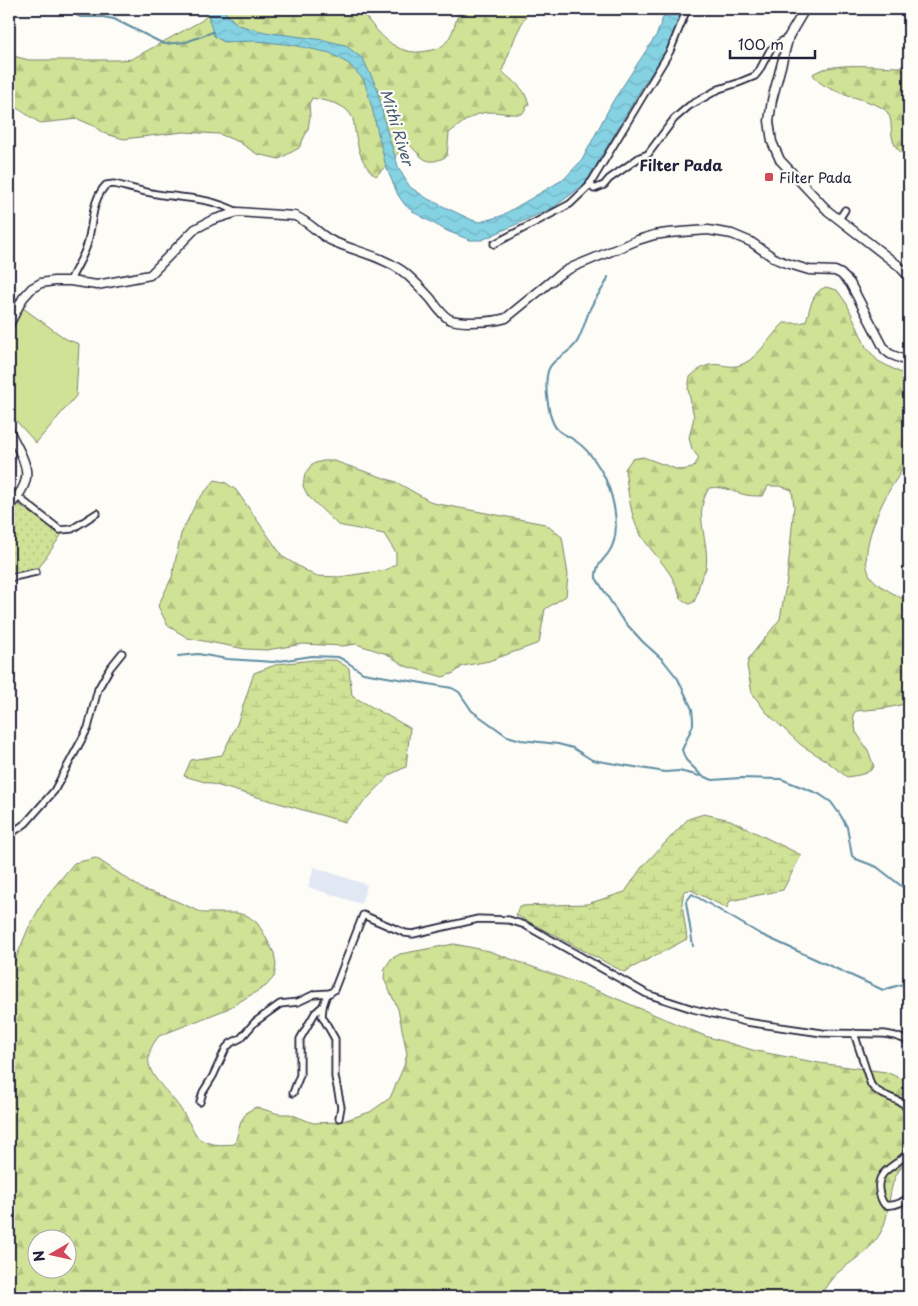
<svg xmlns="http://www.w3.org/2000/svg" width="918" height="1306" font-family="'Playpen Sans',sans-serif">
<defs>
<pattern id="grass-dots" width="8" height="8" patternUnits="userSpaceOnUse" patternTransform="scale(1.25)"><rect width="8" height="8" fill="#d0e296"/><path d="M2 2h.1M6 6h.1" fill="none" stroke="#b2c282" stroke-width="1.8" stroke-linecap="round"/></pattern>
<pattern id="forest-firs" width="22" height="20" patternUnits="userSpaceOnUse" patternTransform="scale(1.25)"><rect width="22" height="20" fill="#d0e296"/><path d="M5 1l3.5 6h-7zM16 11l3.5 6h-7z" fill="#b2c282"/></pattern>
<pattern id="wetland-marsh" width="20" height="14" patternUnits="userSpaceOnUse" patternTransform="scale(1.25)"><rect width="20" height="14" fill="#d0e296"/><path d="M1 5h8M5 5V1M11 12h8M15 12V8" fill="none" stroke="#b2c282"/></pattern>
<pattern id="water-waves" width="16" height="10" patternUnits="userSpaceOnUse" patternTransform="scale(1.25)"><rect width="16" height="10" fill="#85d2e3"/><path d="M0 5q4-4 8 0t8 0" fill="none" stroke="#73b4c4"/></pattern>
</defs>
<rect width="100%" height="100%" fill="#fdfcf7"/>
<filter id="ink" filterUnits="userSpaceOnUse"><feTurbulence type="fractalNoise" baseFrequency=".02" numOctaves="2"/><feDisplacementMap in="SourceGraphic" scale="10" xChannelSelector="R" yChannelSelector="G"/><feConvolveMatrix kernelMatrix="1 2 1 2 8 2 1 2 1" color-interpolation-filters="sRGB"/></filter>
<g filter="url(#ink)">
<polygon fill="#e2e8f3" points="314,867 367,885 361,904 308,887"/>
<polygon fill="url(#grass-dots)" stroke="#798268" points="16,503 62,534 38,569 9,576 9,509"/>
<g fill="url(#forest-firs)" stroke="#798268" fill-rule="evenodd">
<path d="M214 9H359C378 31 394 58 427 51 435 50 442 48 447 41 454 32 456 19 460 9H529L516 35 502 71C515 85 522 83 529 104L522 114C511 115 501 112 490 112 474 112 461 124 449 133L447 156C426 168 422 157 408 143L376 176C361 165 358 148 355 131 354 126 354 119 351 115 344 103 325 101 312 98L309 104 310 117 308 129 299 148 279 159 257 154 239 142 219 134 183 132 124 139 103 133 94 126 78 119 40 123 9 103V55L29 60H121L132 59 201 21Z"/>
<path d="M603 9H636V11C622 17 616 15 603 9Z"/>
<path d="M909 58V157C881 145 899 120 884 109 866 97 821 93 813 74 831 61 878 67 900 67L906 65Z"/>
<path d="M826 287 837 290 847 304 866 347 878 361 905 375 909 381C909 406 913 438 906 461 903 472 894 481 889 491 878 509 857 558 871 577 878 587 899 596 909 602V703L887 708 856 711 853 715 856 732 868 750 874 767C867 775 858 775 847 777L825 760 801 745 766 712 752 693 747 666 749 658 780 619 787 579 794 507 792 490 780 486H768L763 496C756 496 748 496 742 494 731 490 721 486 709 488 692 516 710 539 706 568 705 572 702 575 701 579 698 587 698 594 694 602L689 604 681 599C674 572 657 559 642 537 630 519 628 489 625 469L632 459 643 457 676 469 681 470 693 468 699 458 692 449 689 438 694 417 688 389 690 377C716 352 724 374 745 363 759 356 772 334 784 323H801L806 321C810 309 812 291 826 287Z"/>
<polygon points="323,461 334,461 396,482 433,503 545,524 562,537 568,575 566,596 545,609 539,643 489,661 463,666 454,673 443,677 405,666 387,654 356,644 343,646 303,644 267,650 245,649 188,638 168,626 158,606 172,577 181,534 197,501 215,480 226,483 236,490 283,557 315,576 339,577 386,570 396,564 396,553 384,534 338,525 308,496 303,486 305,474 312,464"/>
<path d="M96 858 144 890 167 897 203 913H237L248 916 257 923 263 932 274 953 276 965 274 977 266 986 227 1009 159 1036C133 1068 162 1082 180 1108 186 1117 192 1128 198 1138 210 1146 221 1145 235 1144L241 1121 247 1112 256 1107 279 1114H290L313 1123 340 1122 370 1112 390 1098 404 1066 407 1054 398 1009 384 979 385 968 391 959 400 954 454 944 489 951 601 992 705 1036 756 1051 819 1063 886 1072 909 1082V1160C885 1178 893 1206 882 1230 873 1249 856 1258 841 1270 832 1277 825 1287 820 1297H14L9 1269V975L28 929 45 898 74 863ZM38 1238H68V1268H38Z"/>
</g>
<g fill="url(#wetland-marsh)" stroke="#798268">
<polygon points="313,660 336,660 349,668 352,696 410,728 406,767 391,774 345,822 184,776 191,760 222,755 237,724 254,673 278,664"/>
<polygon points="704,814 730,820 801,855 783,890 730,901 727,908 691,890 684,891 682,903 687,939 624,972 516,915 519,906 587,904 625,892 642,867 688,819"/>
</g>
<polygon fill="#d0e296" stroke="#798268" points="23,308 66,339 79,344 76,396 36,443 9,413 9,335"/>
<polygon fill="url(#water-waves)" stroke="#5d8ca0" points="208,9 222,9 238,25 265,32 324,40 345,45 363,59 377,88 386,128 399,169 410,187 428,199 472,220 480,222 501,216 564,179 582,160 613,101 657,34 666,9 684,9 668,50 644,84 585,184 554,207 482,240 470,240 447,231 415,213 405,205 398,195 386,167 372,108 364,80 349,64 330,53 293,45 256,41 224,42 214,36 209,20"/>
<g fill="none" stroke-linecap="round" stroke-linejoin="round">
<g stroke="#5d8ca0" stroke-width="2">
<polyline points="72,9 75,14 80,17 103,17 114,19 164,44 186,42 213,32"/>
<path d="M608 277C605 288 598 293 593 303 586 315 584 330 577 342 570 354 552 358 548 371 544 384 548 421 558 430 562 434 569 436 574 440 587 448 598 464 605 478 614 498 622 533 609 552 603 561 595 566 596 578L621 618 643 642 663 660 678 679 692 709 693 720V725L682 750 686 760 702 776 713 780 740 778 781 779 819 794 831 802 841 816 847 827 852 856 856 859 877 867 909 892"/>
<polyline points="178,656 198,654 227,659 273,662 312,656 338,657 344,660 363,673 452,688 459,692 472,711 507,736 521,740 558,744 573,748 592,760 665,772 679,771 700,776"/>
<polyline points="693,946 686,902 692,894 760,934 883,990 903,984 909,985"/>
</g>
<defs>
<g id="street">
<polyline points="590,183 594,189 604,185 609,179 640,157 648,154 674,119 689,106 719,89 738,83 755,76 759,71 770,50 789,36"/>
<polyline points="839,219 845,210"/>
<polyline points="494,244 570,204 589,186 670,51 687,9"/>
<path d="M70 281C75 269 83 258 87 245 93 226 91 200 106 185L114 184C130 188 147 193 163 195 194 199 209 198 238 212"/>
<polyline points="18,497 60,530 72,529 97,513"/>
<polyline points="9,578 36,572"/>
<polyline points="9,835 26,823 54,791 88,728 98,689 110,668 122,653"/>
<polyline points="9,859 9,869"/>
<polyline points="327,994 323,1006 322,1016 335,1039 335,1077 341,1107 339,1118"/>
<path d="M854 1033 871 1085C878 1095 892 1097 902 1103 912 1109 909 1142 907 1153 897 1167 876 1169 879 1190 880 1196 881 1201 885 1205 894 1206 903 1203 909 1196"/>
<polyline points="293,1093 300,1075 300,1039 315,1013 323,1006"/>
<polyline points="200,1102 203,1092 213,1076 226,1048 231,1043 241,1038 255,1022 280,1004 298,1002 315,994 330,993 334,990 363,915 405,933 413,934 478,919 509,920 525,925 647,994 693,1009 746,1022 822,1033 885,1034 895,1036 909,1041"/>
</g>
<g id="secondary">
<polyline points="805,9 789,36 772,100 769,121 772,142 780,160 828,211 899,266 909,277"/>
<path d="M9 325 23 298 32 288 41 283 54 281H70L97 285 150 275 195 229 212 220 238 212 295 216C309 222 318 233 330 240 353 251 379 255 401 270 412 278 422 289 431 299 436 306 442 315 449 319 460 324 495 322 506 318L560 274 573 267 638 240 654 235 668 233 708 230 732 234 751 242 774 258 783 262 809 270 835 271 841 274 850 283 885 350 890 354 909 362"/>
<path d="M9 430C24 462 39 476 9 506"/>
</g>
</defs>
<use href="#street" stroke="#22223b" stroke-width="9"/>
<use href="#secondary" stroke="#22223b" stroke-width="11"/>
<use href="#street" stroke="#fdfcf7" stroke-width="5.5"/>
<use href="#secondary" stroke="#fdfcf7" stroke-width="8"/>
</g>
</g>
<rect fill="#d1495b" stroke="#fdfcf7" stroke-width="2" x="764" y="172" width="10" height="10" rx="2.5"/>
<g text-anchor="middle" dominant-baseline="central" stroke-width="4.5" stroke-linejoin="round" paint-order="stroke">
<g font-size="14" fill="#22223b" stroke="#fdfcf7" text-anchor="start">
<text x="779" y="177">Filter Pada</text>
</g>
<g font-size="15" font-style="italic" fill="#40576d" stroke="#fdfcf7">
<text transform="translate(398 127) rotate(73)">Mithi River</text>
</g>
<g font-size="15" font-weight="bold" fill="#22223b" stroke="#fdfcf7">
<text x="681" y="164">Filter Pada</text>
</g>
</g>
<rect width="918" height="1306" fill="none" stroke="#fdfcf7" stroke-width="30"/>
<rect x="15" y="15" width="888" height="1276" fill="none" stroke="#22223b" stroke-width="2" filter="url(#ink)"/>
<g transform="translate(52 1254) rotate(261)"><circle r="24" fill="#fdfcf7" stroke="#a5a5ac"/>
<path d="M0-4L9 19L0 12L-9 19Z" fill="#d1495b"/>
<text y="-8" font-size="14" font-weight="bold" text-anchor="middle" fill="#22223b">N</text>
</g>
<path d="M730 50v8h85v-8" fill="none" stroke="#22223b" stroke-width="2.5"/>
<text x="738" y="50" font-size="15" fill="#22223b" stroke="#fdfcf7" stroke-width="4" paint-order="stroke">100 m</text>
</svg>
